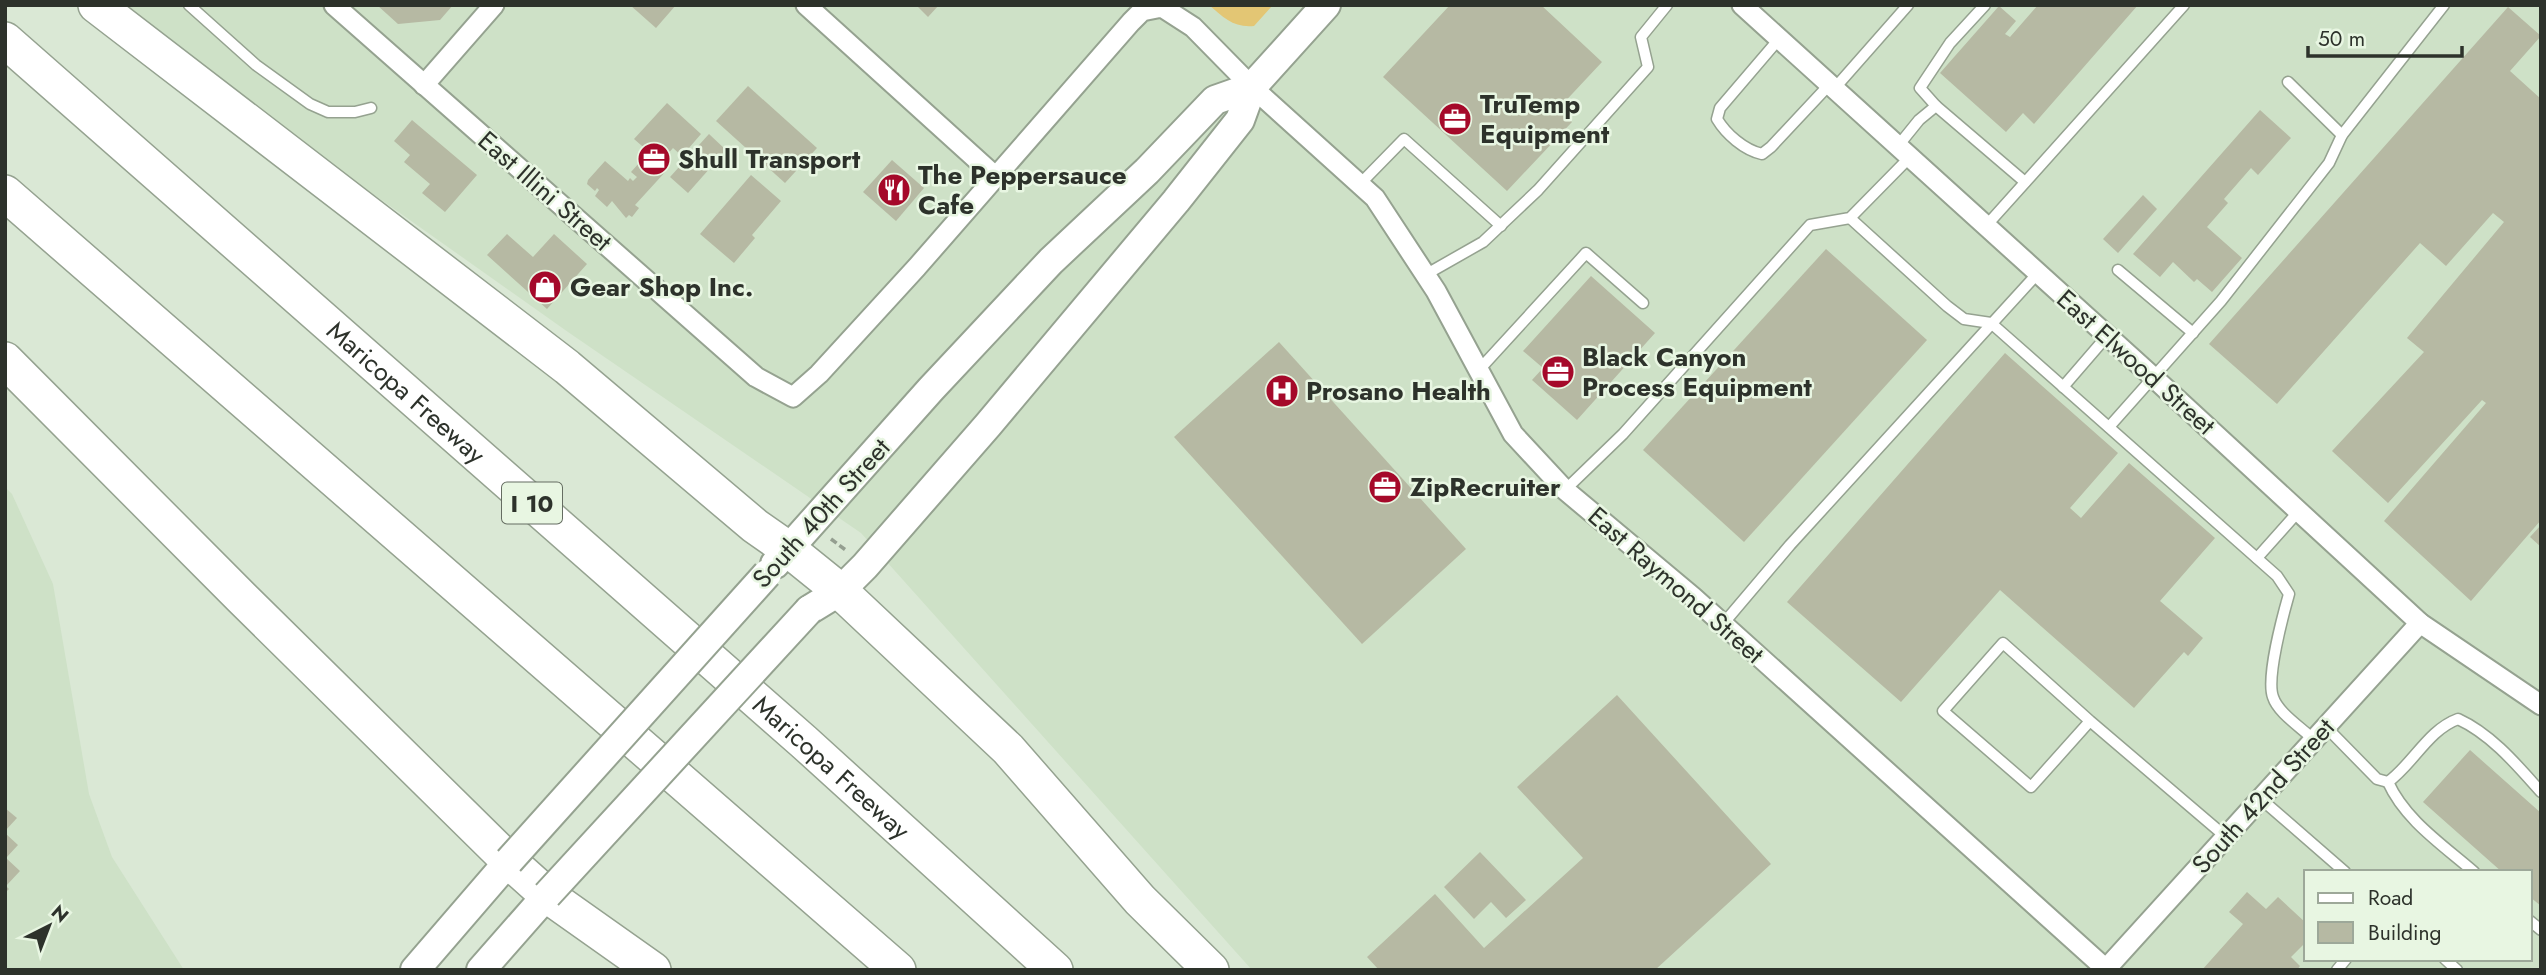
<svg xmlns="http://www.w3.org/2000/svg" width="2546" height="975" font-family="Jost,sans-serif">
<rect width="100%" height="100%" fill="#dae8d5"/>
<g fill="#cee1c7" fill-rule="evenodd">
<path d="M106 5H2541V970H1252L861 533 568 332ZM2306 872H2530V959H2306Z"/>
<polygon points="5,487 12,494 53,584 89,794 112,857 184,970 5,970"/>
</g>
<path fill="#e3c674" d="M1209 5H1273L1254 26C1234 28 1224 18 1209 5Z"/>
<g fill="#b6b9a3">
<polygon points="377,5 453,5 440,20 398,24"/>
<polygon points="630,5 676,5 656,28"/>
<polygon points="916,5 939,5 928,17"/>
<polygon points="1450,5 1541,5 1602,62 1558,109 1572,122 1507,191 1383,77"/>
<polygon points="2038,5 2138,5 2034,124 2023,113 2006,132 1940,73 1999,6 2016,21 2005,34 2010,37"/>
<polygon points="2508,7 2541,36 2510,71 2541,99 2541,520 2471,601 2384,521 2486,403 2482,400 2388,503 2332,451 2424,352 2407,338 2504,222 2493,213 2446,266 2420,243 2277,404 2209,344"/>
<polygon points="748,86 817,148 785,183 716,121"/>
<polygon points="667,103 701,134 682,156 673,148 660,163 667,170 635,205 639,208 632,217 629,215 626,218 612,201 607,207 595,196 599,190 597,188 595,191 587,184 588,180 605,161 628,181 630,178 633,181 637,177 631,172 649,152 634,139"/>
<polygon points="2260,110 2291,138 2258,175 2251,168 2224,199 2228,203 2207,227 2242,258 2212,292 2197,279 2194,282 2173,262 2160,277 2133,254"/>
<polygon points="412,120 477,175 445,212 422,193 430,184 404,162 410,155 394,141"/>
<polygon points="709,134 726,150 688,193 670,177"/>
<polygon points="892,160 924,188 896,221 863,192"/>
<polygon points="751,175 781,201 752,235 755,238 734,263 700,234"/>
<polygon points="2143,195 2157,209 2118,253 2103,239"/>
<polygon points="507,234 533,257 554,234 587,264 547,309 487,255"/>
<polygon points="1826,249 1927,340 1744,542 1643,450"/>
<polygon points="1591,276 1655,333 1577,420 1532,380 1543,368 1523,351"/>
<polygon points="1279,342 1466,549 1362,644 1174,437"/>
<polygon points="2005,353 2118,453 2070,508 2081,518 2129,463 2215,538 2160,601 2203,638 2188,656 2184,652 2134,708 2000,590 1901,702 1787,602"/>
<polygon points="2541,525 2541,547 2530,537"/>
<polygon points="1617,695 1771,864 1655,970 1379,970 1367,957 1435,894 1484,948 1583,858 1517,787"/>
<polygon points="2470,750 2541,813 2541,906 2530,897 2530,872 2502,872 2423,802"/>
<polygon points="5,808 17,818 5,831"/>
<polygon points="5,833 18,845 6,858 20,871 6,886 9,889 5,893"/>
<polygon points="1480,852 1526,900 1506,918 1491,902 1474,919 1444,887"/>
<polygon points="2247,892 2266,909 2278,897 2306,923 2306,944 2305,943 2291,957 2300,966 2297,970 2202,970 2243,924 2229,912"/>
</g>
<g fill="none" stroke-linecap="round" stroke-linejoin="round">
<defs>
<g id="service">
<polyline points="189,5 256,65 310,104 328,112 355,112 371,108"/>
<path d="M1779 39 1720 108 1717 119C1726 134 1744 150 1762 154L1771 147 1829 85"/>
<polyline points="2288,82 2342,135"/>
<polyline points="1834,89 1908,5"/>
<polyline points="1936,106 1920,88 1950,43 1985,5"/>
<polyline points="1898,146 1919,120 1936,106 2025,182"/>
<polyline points="1360,184 1404,139 1501,226"/>
<path d="M1850 218 1947 306 1964 319 1991 323 2277 576 2289 594C2283 615 2266 678 2273 697 2278 713 2302 728 2314 740"/>
<polyline points="1986,226 2184,5"/>
<polyline points="2118,270 2193,333"/>
<polyline points="1425,275 1483,242 1538,190 1648,67 1641,37 1667,5"/>
<polyline points="1478,371 1586,253 1643,303"/>
<polyline points="2063,387 2107,336"/>
<polyline points="2109,427 2221,301 2329,163 2342,135 2444,5"/>
<polyline points="1565,490 1623,434 1810,225 1850,218 1910,157"/>
<polyline points="2257,558 2298,512"/>
<polyline points="1723,624 1790,545 2038,273"/>
<polyline points="2090,721 2031,787 1943,711 2003,643 2090,721 2226,837"/>
<path d="M2326 727 2377 779 2388 782C2413 764 2428 730 2458 719 2491 734 2517 765 2541 792"/>
<path d="M2388 782C2405 820 2443 845 2474 872"/>
<polyline points="2261,799 2345,872"/>
<polyline points="2530,921 2541,930"/>
<polyline points="2445,959 2457,970"/>
<polyline points="2337,970 2346,959"/>
</g>
<g id="minor">
<polyline points="334,5 756,377 793,397 819,374 917,267 1131,22 1142,11 1162,7 1193,27 1252,87 1375,198 1436,291 1513,434 1565,490 1693,597 2107,970"/>
<polyline points="806,5 996,177"/>
<polyline points="1742,5 2153,377 2420,623 2541,705"/>
<polyline points="424,85 494,5"/>
<polyline points="2106,969 2420,623"/>
</g>
<g id="secondary">
<polyline points="775,564 931,389 1051,261 1147,171 1215,100 1252,87"/>
<polyline points="809,610 840,591 865,566 988,425 1176,201 1240,120 1252,87 1326,5"/>
<polyline points="415,970 509,861"/>
<polyline points="481,970 547,895"/>
</g>
<g id="motorway">
<polyline points="96,5 567,367 755,526 788,549 840,591 1008,749 1140,900 1211,970"/>
<path id="s1" d="M5 40 804 742 1055 970"/>
<polyline points="5,193 898,970"/>
<polyline points="5,360 242,598 509,861 547,895 653,970"/>
</g>
</defs>
<use href="#service" stroke="#95a290" stroke-width="13"/>
<use href="#minor" stroke="#95a290" stroke-width="23"/>
<use href="#secondary" stroke="#95a290" stroke-width="32"/>
<use href="#motorway" stroke="#95a290" stroke-width="38"/>
<polyline stroke="#949e90" stroke-width="3.5" stroke-dasharray="7 3.5" stroke-linecap="butt" points="831,539 847,551"/>
<use href="#service" stroke="#fff" stroke-width="10"/>
<use href="#minor" stroke="#fff" stroke-width="19"/>
<use href="#secondary" stroke="#fff" stroke-width="28"/>
<use href="#motorway" stroke="#fff" stroke-width="35"/>
<defs>
<g id="secondary-bridge">
<polyline points="509,861 767,574"/>
<polyline points="547,895 809,610"/>
</g>
</defs>
<use href="#secondary-bridge" stroke="#95a290" stroke-width="32" stroke-linecap="butt"/>
<use href="#secondary-bridge" stroke="#fff" stroke-width="28"/>
</g>
<defs>
<symbol id="office-disc" viewBox="-11 -11 22 22"><circle r="9.5" fill="#a5092a" stroke="#e8f6e2"/><path d="M-6-3h4V-5.5h4V-3h4V5H-6ZM-1-4.5V-3h2v-1.5ZM-6 0V1H6V0Z" fill="#fff"/></symbol>
<symbol id="restaurant-disc" viewBox="-11 -11 22 22"><circle r="9.5" fill="#a5092a" stroke="#e8f6e2"/><path d="M-5-6h1v4h1v-4h1v4h1v-4h1v5L-1.5 .5V6h-2V.5L-5-1ZM5-6V6H3V1.5H1.5Q1.5-4 5-6Z" fill="#fff"/></symbol>
<symbol id="shop-disc" viewBox="-11 -11 22 22"><circle r="9.5" fill="#a5092a" stroke="#e8f6e2"/><path d="M-5-2.5h2.3a2.7 3.5 0 0 1 5.4 0H5L5.5 6h-11ZM-1.5-2.5h3a1.5 2.3 0 0 0-3 0Z" fill="#fff"/></symbol>
<symbol id="hospital-disc" viewBox="-11 -11 22 22"><circle r="9.5" fill="#a5092a" stroke="#e8f6e2"/><path d="M-5-5h3v3.5h4V-5h3V5h-3V1.5h-4V5h-3Z" fill="#fff"/></symbol>
</defs>
<g fill-rule="evenodd">
<use href="#office-disc" x="1436" y="100" width="38" height="38"/>
<use href="#office-disc" x="635" y="140" width="38" height="38"/>
<use href="#restaurant-disc" x="875" y="171" width="38" height="38"/>
<use href="#shop-disc" x="526" y="268" width="38" height="38"/>
<use href="#office-disc" x="1539" y="353" width="38" height="38"/>
<use href="#hospital-disc" x="1263" y="372" width="38" height="38"/>
<use href="#office-disc" x="1366" y="468" width="38" height="38"/>
</g>
<g text-anchor="middle" dominant-baseline="central" stroke-width="5" stroke-linejoin="round" paint-order="stroke">
<rect fill="#e8f6e2" stroke="#656d62" stroke-width="2" x="502" y="482.5" width="60" height="41" rx="5"/>
<g font-size="24" font-weight="bold" fill="#2d322b">
<text x="532" y="503">I 10</text>
</g>
<g font-size="26" font-weight="bold" fill="#2d322b" stroke="#e8f6e2" text-anchor="start">
<text x="1480" y="104">TruTemp<tspan x="1480" dy="30">Equipment</tspan></text>
<text x="678" y="159">Shull Transport</text>
<text x="918" y="175">The Peppersauce<tspan x="918" dy="30">Cafe</tspan></text>
<text x="570" y="287">Gear Shop Inc.</text>
<text x="1582" y="357">Black Canyon<tspan x="1582" dy="30">Process Equipment</tspan></text>
<text x="1306" y="391">Prosano Health</text>
<text x="1410" y="487">ZipRecruiter</text>
</g>
<g font-size="26" fill="#2d322b" stroke="#e8f6e2">
<text transform="translate(545 191) rotate(41)">East Illini Street</text>
<text transform="translate(2136 362) rotate(42)">East Elwood Street</text>
<text stroke="none"><textPath href="#s1" startOffset="534">Maricopa Freeway</textPath></text>
<text transform="translate(821 513) rotate(-48)">South 40th Street</text>
<text transform="translate(1676 585) rotate(41)">East Raymond Street</text>
<text stroke="none"><textPath href="#s1" startOffset="1101">Maricopa Freeway</textPath></text>
<text transform="translate(2263 796) rotate(-48)">South 42nd Street</text>
</g>
</g>
<rect width="2546" height="975" fill="none" stroke="#2d322b" stroke-width="14"/>
<rect x="2304" y="870" width="228" height="91" fill="#e8f6e2" stroke="#9da899" stroke-width="2"/>
<rect x="2318" y="893" width="35" height="10" fill="#ffffff" stroke="#9da899" stroke-width="2"/>
<text x="2368" y="905" font-size="21" fill="#2d322b">Road</text>
<rect x="2318" y="922" width="35" height="21" fill="#b6b9a3" stroke="#9da899" stroke-width="2"/>
<text x="2368" y="940" font-size="21" fill="#2d322b">Building</text>
<g transform="translate(49 926) rotate(42)" stroke="#e8f6e2" stroke-width="5" paint-order="stroke">
<path d="M0-5L12 26L0 18L-12 26Z" fill="#2d322b"/>
<text y="-10" font-size="19" font-weight="bold" text-anchor="middle" fill="#2d322b">N</text>
</g>
<path d="M2308 46v10h154v-10" fill="none" stroke="#2d322b" stroke-width="3.5"/>
<text x="2318" y="46" font-size="21" fill="#2d322b" stroke="#e8f6e2" stroke-width="5" paint-order="stroke">50 m</text>
</svg>
